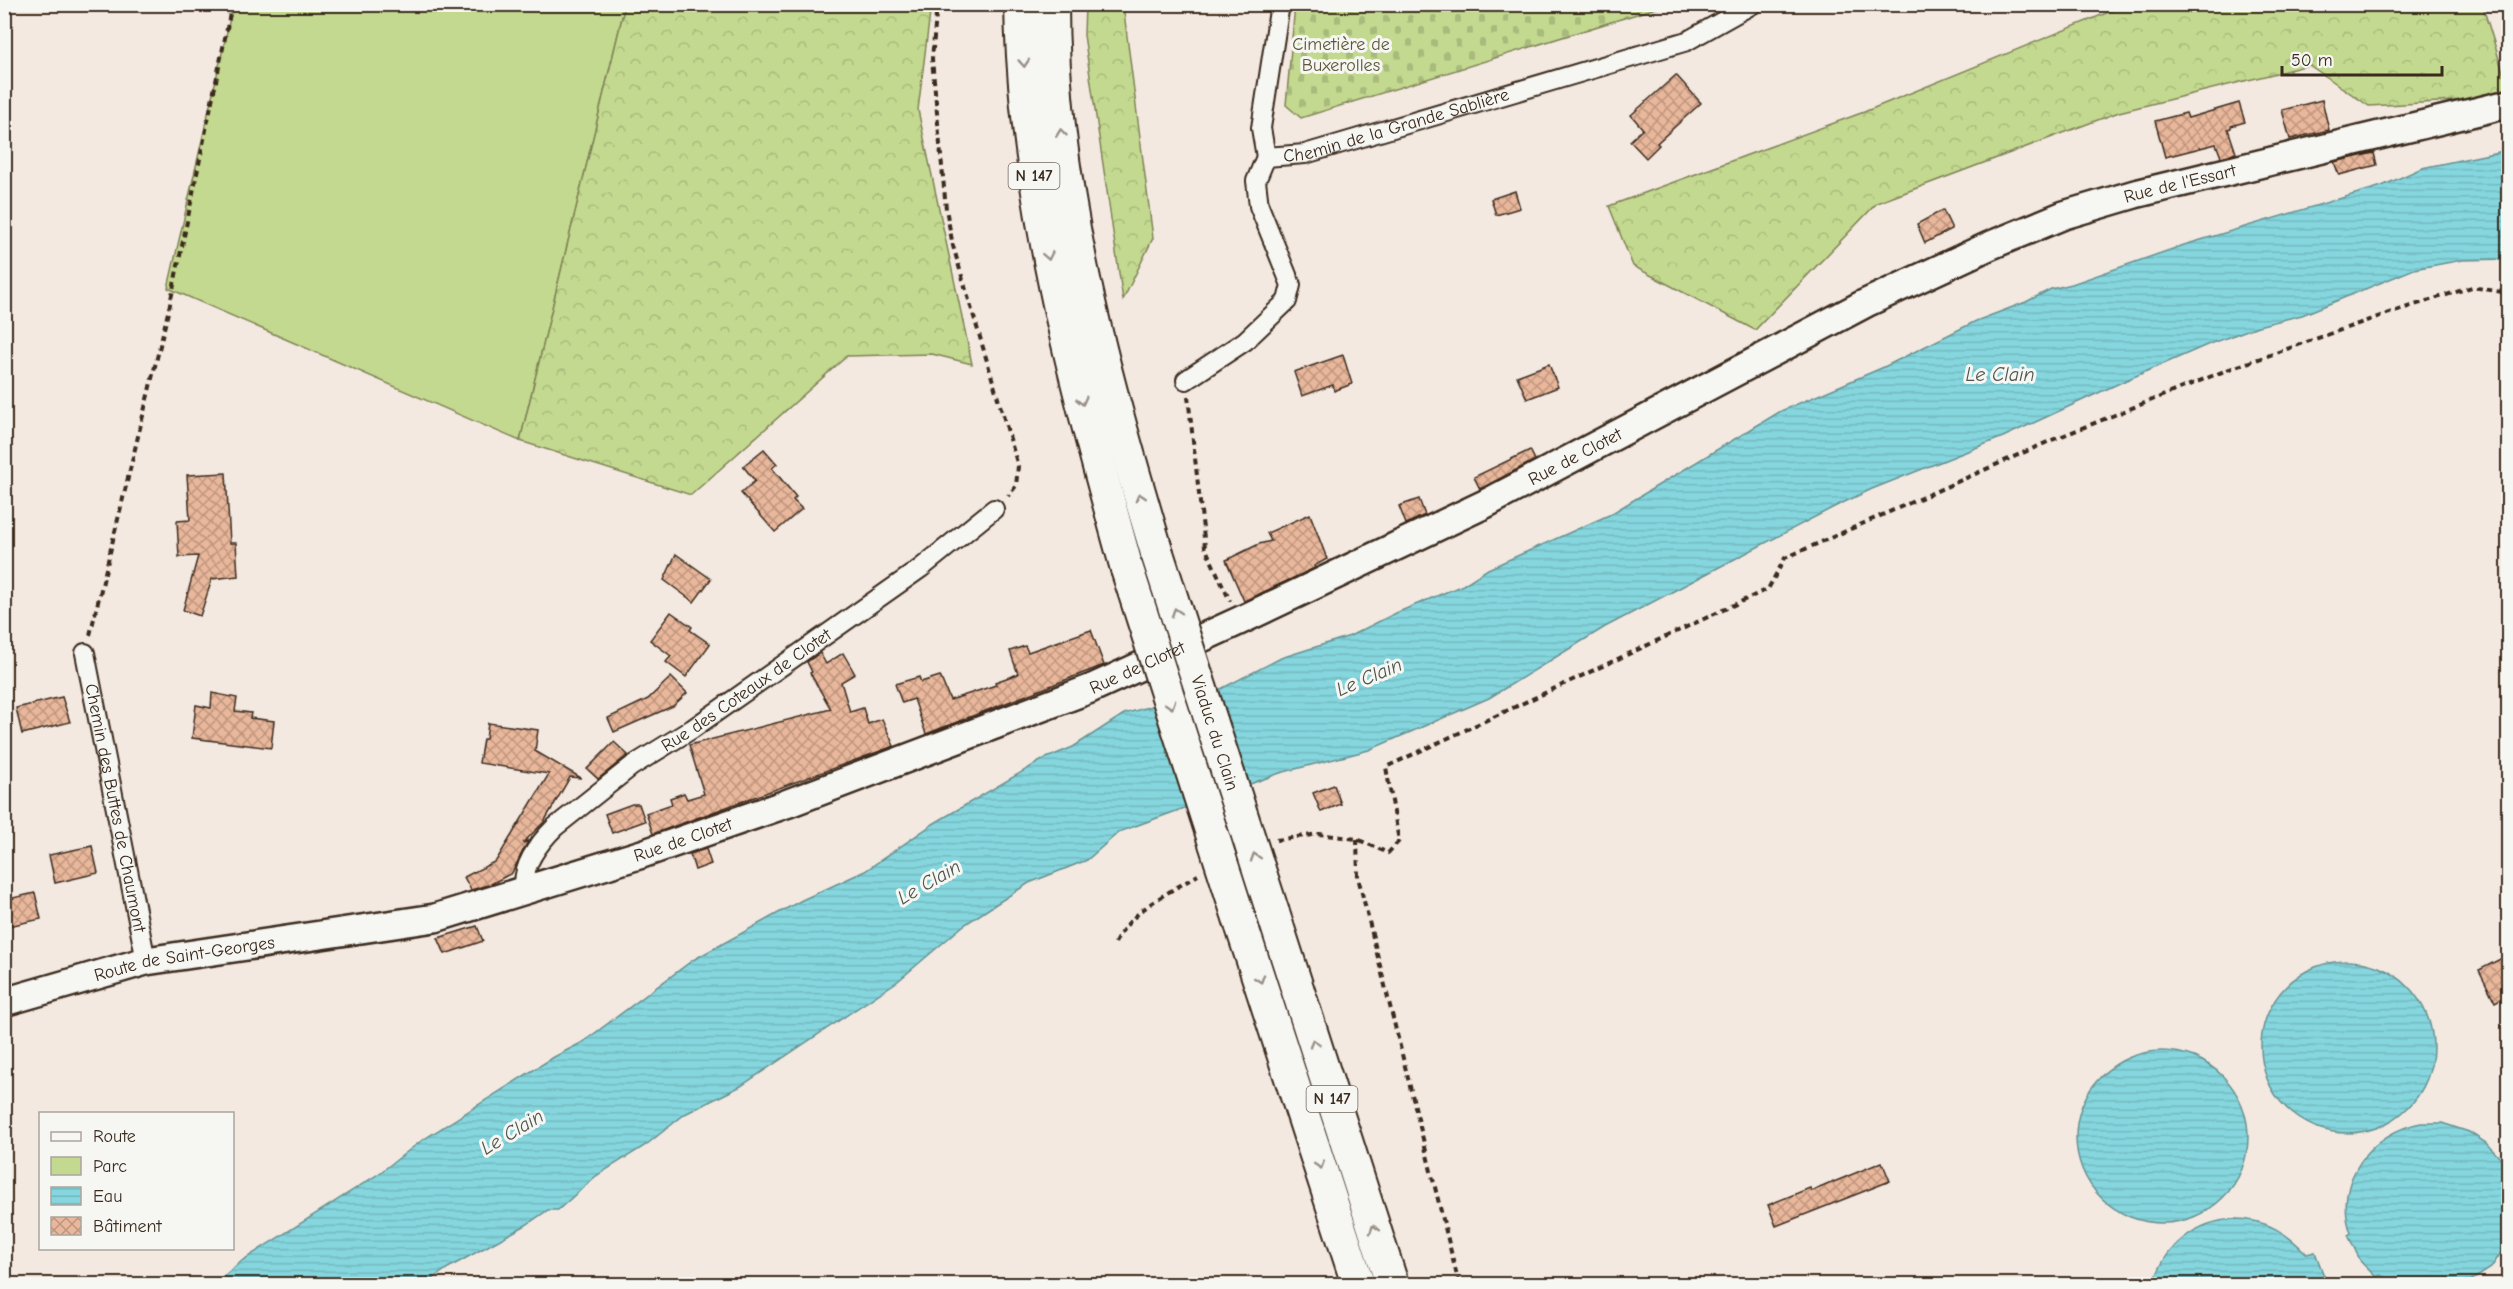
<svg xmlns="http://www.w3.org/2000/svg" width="2513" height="1289" font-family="'Comic Neue',sans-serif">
<defs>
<pattern id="forest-crowns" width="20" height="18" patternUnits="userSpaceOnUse" patternTransform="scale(1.5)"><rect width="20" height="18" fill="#c3d98f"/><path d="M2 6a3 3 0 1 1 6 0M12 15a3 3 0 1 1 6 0" fill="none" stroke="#a8ba7b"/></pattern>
<pattern id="cemetery-stones" width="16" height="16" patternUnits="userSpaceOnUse" patternTransform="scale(1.5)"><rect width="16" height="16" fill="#c3d98f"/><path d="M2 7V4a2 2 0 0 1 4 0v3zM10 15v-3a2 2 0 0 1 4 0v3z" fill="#a8ba7b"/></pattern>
<pattern id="water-rules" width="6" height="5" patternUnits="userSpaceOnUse" patternTransform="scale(1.5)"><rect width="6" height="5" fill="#85d6de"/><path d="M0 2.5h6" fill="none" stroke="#74b8be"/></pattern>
<pattern id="building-cross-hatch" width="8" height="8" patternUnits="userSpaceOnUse" patternTransform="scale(1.5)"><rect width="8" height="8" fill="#e9b79b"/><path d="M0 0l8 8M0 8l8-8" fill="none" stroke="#be957e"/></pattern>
</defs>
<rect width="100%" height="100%" fill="#f3e9e1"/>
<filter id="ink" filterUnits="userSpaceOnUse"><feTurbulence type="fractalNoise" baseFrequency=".0167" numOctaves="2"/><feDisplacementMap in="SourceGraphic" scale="12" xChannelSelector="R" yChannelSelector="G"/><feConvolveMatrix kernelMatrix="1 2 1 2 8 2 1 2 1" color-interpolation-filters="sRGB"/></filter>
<g filter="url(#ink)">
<polygon fill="#c3d98f" stroke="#7f8256" stroke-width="1.5" points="233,5 625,5 520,441 168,288"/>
<g fill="url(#forest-crowns)" stroke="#7f8256" stroke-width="1.5">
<polygon points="625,5 931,5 918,110 972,364 932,354 847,356 691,495 520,441"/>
<polygon points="1085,5 1123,5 1153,238 1123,300 1084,35"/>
<polygon points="2126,5 2503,5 2484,10 2508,88 2508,98 2369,106 2309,65 2119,112 1877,203 1755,330 1633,266 1609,206 1864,112"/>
</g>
<polygon fill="url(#cemetery-stones)" stroke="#7f8256" stroke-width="1.5" points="1295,5 1295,4 1666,5 1301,118 1286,105"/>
<g fill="url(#water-rules)" stroke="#679191" stroke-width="1.5">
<polygon points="2508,150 2508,259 2462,260 2414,269 2302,315 2258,326 2207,345 2122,382 2003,437 1872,489 1834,507 1605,627 1489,698 1369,750 1280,773 1119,832 1087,860 1029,883 996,904 964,925 898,981 741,1086 685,1114 646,1145 596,1176 558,1210 548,1210 526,1225 448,1268 425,1284 214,1284 243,1260 377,1175 421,1141 554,1057 583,1042 693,960 802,900 865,871 933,824 1044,759 1073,747 1124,714 1187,696 1213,693 1281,658 1350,636 1396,613 1463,585 1488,569 1609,515 1781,411 1884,367 1976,321 2026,302 2051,289 2072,284 2184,245 2382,186 2422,168"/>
<circle cx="2347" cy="1047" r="86"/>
<circle cx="2162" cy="1137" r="86"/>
<path d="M2421 1123H2442L2469 1132 2486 1143 2501 1159 2508 1173V1242L2491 1268 2466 1284H2398L2380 1275 2376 1277 2361 1262 2348 1235 2351 1233C2332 1181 2372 1132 2421 1123Z"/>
<path d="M2235 1219C2266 1219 2287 1233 2307 1254L2315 1252 2327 1284H2154C2164 1246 2196 1221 2235 1219Z"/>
</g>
<g fill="url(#building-cross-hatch)" stroke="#3b2a1e" stroke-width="1.5">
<polygon points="1676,75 1701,103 1657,143 1659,145 1646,158 1630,141 1643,129 1631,115"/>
<polygon points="2322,100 2329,130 2290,139 2282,110"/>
<polygon points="2239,103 2245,122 2231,126 2231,128 2228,129 2236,153 2221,157 2216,144 2165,157 2155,121 2186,113 2188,118"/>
<polygon points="2374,153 2377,165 2339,175 2334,162"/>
<polygon points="1515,191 1520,208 1496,215 1491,199"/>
<polygon points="1943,210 1952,229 1925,243 1917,224"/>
<polygon points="1343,355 1352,384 1334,391 1333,385 1302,396 1294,372"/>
<polygon points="1549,364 1558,387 1527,399 1517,376"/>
<polygon points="764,449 777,464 772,468 796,497 793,500 802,509 775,532 741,493 755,481 743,466"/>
<polygon points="1530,450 1535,460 1480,489 1474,477"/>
<polygon points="226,473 230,543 236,543 238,576 212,579 200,616 183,610 198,556 179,557 177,521 190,520 187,475"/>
<polygon points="1419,499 1425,515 1406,524 1399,506"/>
<polygon points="1310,514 1327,559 1314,566 1315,568 1244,601 1226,560 1259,544 1271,541 1267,533"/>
<polygon points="676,554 711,579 694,602 664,580"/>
<polygon points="671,612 692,627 690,630 710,644 686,677 666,662 671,656 650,640"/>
<polygon points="1091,630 1104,665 926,734 914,699 902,703 895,684 919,677 921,682 940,676 950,700 996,685 995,682 1018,674 1010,651 1025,646 1028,652"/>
<polygon points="820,653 826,664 843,653 855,674 841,682 850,712 863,708 868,724 882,719 894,746 653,834 646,813 672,804 670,798 684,793 687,799 704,794 689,745 831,709 810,673 812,672 807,662"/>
<polygon points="671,677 687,693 673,706 614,732 608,718 648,699"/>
<polygon points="212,693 237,698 235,711 251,713 250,718 274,721 271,748 192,738 196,705 211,708"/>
<polygon points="62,697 70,722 22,734 16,708"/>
<polygon points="488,723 538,730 535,751 581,778 570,777 544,822 523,843 528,841 512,873 491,884 471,890 464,877 496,861 549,774 479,763 483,739 486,739"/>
<polygon points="614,742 628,755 598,779 587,769"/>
<polygon points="1334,785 1341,804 1321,812 1313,793"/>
<polygon points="632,804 639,804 645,821 612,833 605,814"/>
<polygon points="92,846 98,873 55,883 49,855"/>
<polygon points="706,849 711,864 695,870 690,854"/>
<polygon points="35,893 41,919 4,927 4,900"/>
<polygon points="477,926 483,941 445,954 438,938"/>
<polygon points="2508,955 2508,995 2495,1002 2479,970"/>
<polygon points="1882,1162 1890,1181 1776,1226 1768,1205 1810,1188 1812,1191"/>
</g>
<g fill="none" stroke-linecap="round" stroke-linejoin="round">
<defs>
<g id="minor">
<polyline points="1266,157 1261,128 1280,4"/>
<path id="s1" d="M1186 380 1245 341 1287 301 1291 285 1259 206 1256 181 1266 157 1305 154 1687 41 1753 4"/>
<path id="s2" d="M85 653 146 961"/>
<path id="s3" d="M525 890C520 866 539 843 555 827L632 766 692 729 921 568 994 509"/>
</g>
<g id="secondary">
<path id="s4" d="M4 1002 146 961 435 918 642 854 786 804 1090 689 1239 621 1485 504 1866 303 1989 246 2064 215 2135 194 2508 104"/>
</g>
<g id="trunk">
<path d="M1021 4C1024 198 1076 384 1127 569"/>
<path d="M1052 4C1052 192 1104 375 1157 553"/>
<polyline points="1273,913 1392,1284"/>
<polyline points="1241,924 1358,1284"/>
</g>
</defs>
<use href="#minor" stroke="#3b2a1e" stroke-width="22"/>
<use href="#secondary" stroke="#3b2a1e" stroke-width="32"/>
<use href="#trunk" stroke="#3b2a1e" stroke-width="36"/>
<g stroke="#3b2a1e" stroke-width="4" stroke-dasharray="6 4.5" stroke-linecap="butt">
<polyline points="937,4 932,59 946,209 953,246 1018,466 1016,486 1008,496"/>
<polyline points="1188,396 1205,547 1230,601"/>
<polyline points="90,635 170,304 232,4"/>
<polyline points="1357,839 1358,877 1459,1284"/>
<polyline points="1276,840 1319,834 1357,839 1388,853 1399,841 1386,767 1768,589 1785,558 2052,440 2227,370 2392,312 2472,287 2508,293"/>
<path d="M1115 943C1131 910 1168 893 1198 875"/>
</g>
<use href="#minor" stroke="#f6f6f2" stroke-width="18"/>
<use href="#secondary" stroke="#f6f6f2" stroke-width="27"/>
<use href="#trunk" stroke="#f6f6f2" stroke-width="32"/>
<defs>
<g id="trunk-bridge">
<path id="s5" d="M1157 553 1273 913"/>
<polyline points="1127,569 1241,924"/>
</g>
</defs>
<use href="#trunk-bridge" stroke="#3b2a1e" stroke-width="36" stroke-linecap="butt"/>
<use href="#trunk-bridge" stroke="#f6f6f2" stroke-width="32"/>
</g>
<defs><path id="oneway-chevron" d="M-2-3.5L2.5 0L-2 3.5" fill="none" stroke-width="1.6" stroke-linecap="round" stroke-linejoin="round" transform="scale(1.5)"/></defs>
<g stroke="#989088">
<use href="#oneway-chevron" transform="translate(1024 63) rotate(86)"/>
<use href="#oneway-chevron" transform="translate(1061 133) rotate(-97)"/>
<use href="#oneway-chevron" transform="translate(1048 256) rotate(79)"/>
<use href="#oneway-chevron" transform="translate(1082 401) rotate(76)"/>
<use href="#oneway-chevron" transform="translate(1140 497) rotate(-107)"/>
<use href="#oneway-chevron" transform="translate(1176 612) rotate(-108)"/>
<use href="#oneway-chevron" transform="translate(1171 705) rotate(72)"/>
<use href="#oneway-chevron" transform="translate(1255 857) rotate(-108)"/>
<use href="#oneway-chevron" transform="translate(1260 979) rotate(72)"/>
<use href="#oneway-chevron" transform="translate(1314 1043) rotate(-108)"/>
<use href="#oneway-chevron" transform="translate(1320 1165) rotate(72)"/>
<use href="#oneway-chevron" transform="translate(1374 1229) rotate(-108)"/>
</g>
</g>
<g text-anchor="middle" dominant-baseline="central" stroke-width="6" stroke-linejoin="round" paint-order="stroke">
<g fill="#f6f6f2" stroke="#73675e" stroke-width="1.5">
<rect x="1008.5" y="163" width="51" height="26" rx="4.5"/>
<rect x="1306.5" y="1086" width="51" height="26" rx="4.5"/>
</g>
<g font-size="16" font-weight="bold" fill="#3b2a1e">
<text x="1034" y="176">N 147</text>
<text x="1332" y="1099">N 147</text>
</g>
<g font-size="18" fill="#5d563a" stroke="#f6f6f2">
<text x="1341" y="44">Cimetière de<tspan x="1341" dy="21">Buxerolles</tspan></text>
</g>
<g font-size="18" fill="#3b2a1e" stroke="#f6f6f2">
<text stroke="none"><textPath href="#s1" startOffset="416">Chemin de la Grande Sablière</textPath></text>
<text stroke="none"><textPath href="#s4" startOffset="2338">Rue de l'Essart</textPath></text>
<text stroke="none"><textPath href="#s4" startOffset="1672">Rue de Clotet</textPath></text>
<text stroke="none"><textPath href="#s4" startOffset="1186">Rue de Clotet</textPath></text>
<text stroke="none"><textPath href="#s3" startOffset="308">Rue des Coteaux de Clotet</textPath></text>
<text stroke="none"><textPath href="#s5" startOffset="189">Viaduc du Clain</textPath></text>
<text stroke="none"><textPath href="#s2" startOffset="158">Chemin des Buttes de Chaumont</textPath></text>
<text stroke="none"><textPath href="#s4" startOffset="700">Rue de Clotet</textPath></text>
<text stroke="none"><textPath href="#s4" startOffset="186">Route de Saint-Georges</textPath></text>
</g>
<g font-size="20" font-style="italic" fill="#4e554e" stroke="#f6f6f2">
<text x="2000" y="374">Le Clain</text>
<text transform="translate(1369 677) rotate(-23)">Le Clain</text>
<text transform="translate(929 882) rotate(-30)">Le Clain</text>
<text transform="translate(512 1132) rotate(-31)">Le Clain</text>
</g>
</g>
<rect width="2513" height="1289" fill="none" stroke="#f6f6f2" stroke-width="24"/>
<rect x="12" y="12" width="2489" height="1265" fill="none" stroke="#3b2a1e" stroke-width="2" filter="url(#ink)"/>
<rect x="39" y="1112" width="195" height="138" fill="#f6f6f2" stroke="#aba49d" stroke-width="1.5"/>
<rect x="51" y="1132" width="30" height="9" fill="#f6f6f2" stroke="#aba49d" stroke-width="1.5"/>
<text x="93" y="1142" font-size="18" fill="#3b2a1e">Route</text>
<rect x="51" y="1157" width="30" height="18" fill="#c3d98f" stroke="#aba49d" stroke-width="1.5"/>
<text x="93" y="1172" font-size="18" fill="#3b2a1e">Parc</text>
<rect x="51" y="1187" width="30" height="18" fill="url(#water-rules)" stroke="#aba49d" stroke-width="1.5"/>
<text x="93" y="1202" font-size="18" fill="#3b2a1e">Eau</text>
<rect x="51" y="1217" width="30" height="18" fill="url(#building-cross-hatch)" stroke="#aba49d" stroke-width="1.5"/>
<text x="93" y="1232" font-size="18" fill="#3b2a1e">Bâtiment</text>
<path d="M2282 66v9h160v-9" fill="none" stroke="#3b2a1e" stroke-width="3"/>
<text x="2291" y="66" font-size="18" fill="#3b2a1e" stroke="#f6f6f2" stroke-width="4.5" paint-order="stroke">50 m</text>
</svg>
